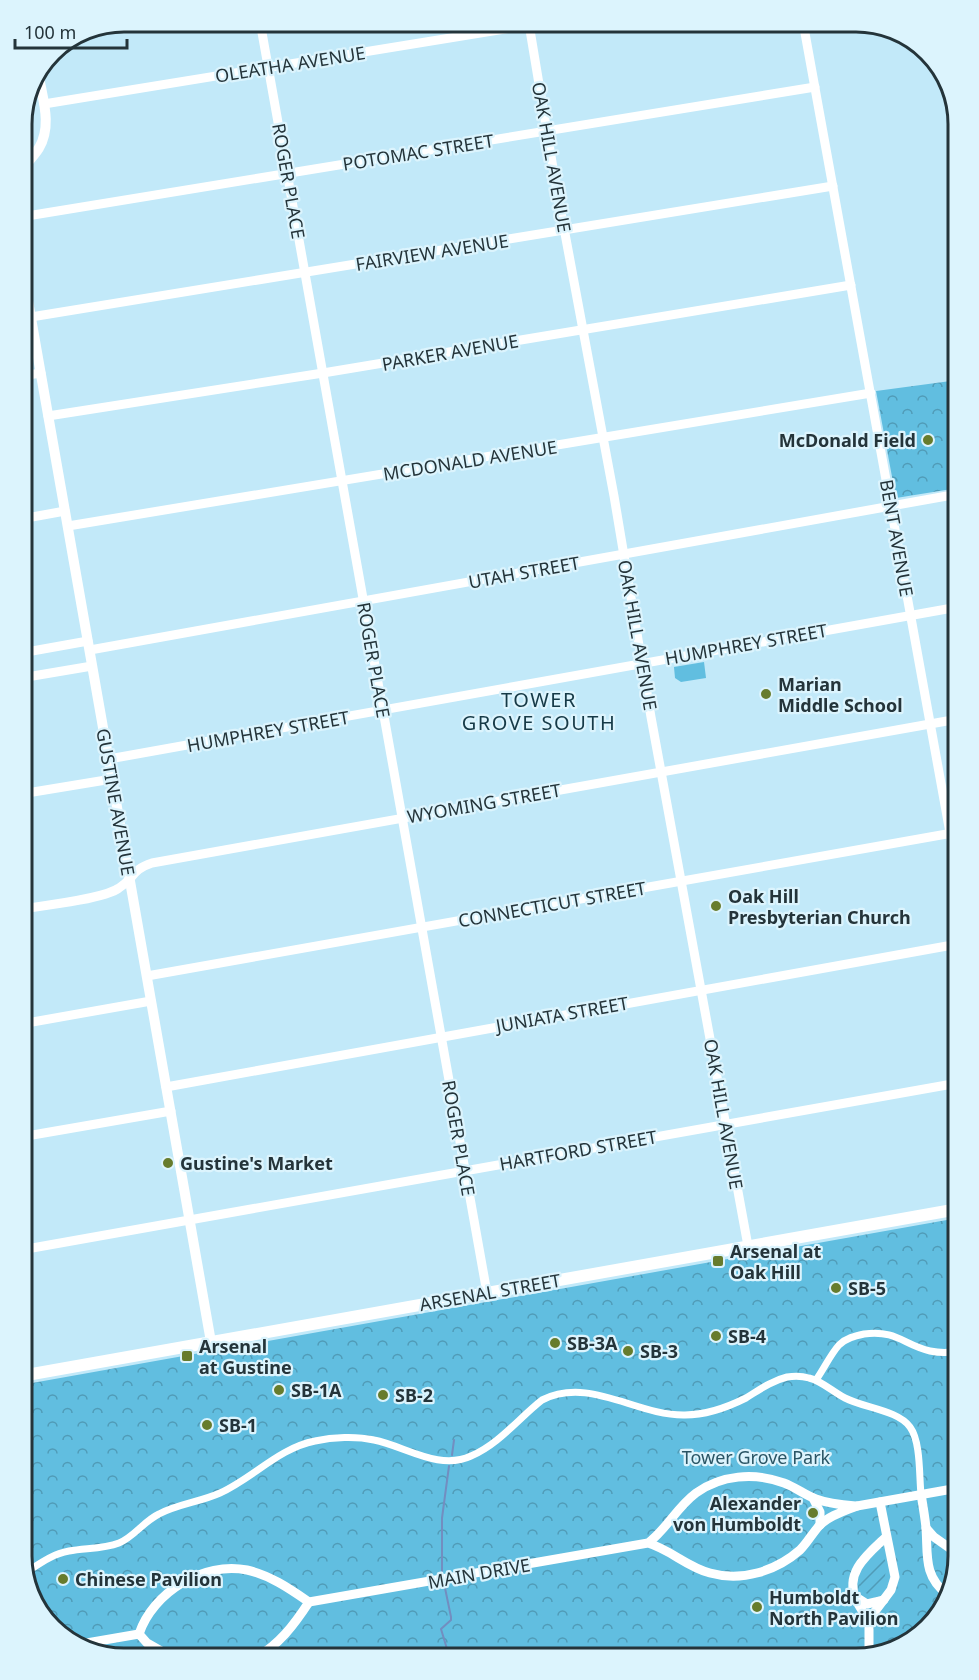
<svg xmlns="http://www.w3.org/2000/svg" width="979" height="1680" font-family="'Noto Sans',sans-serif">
<defs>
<pattern id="forest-crowns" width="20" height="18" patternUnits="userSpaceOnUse" patternTransform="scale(1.5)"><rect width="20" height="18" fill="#61bee0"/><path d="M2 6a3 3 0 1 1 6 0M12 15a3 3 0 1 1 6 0" fill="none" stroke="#509bb7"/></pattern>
<pattern id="garden-furrows" width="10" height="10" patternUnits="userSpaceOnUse" patternTransform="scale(1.5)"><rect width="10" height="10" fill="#61bee0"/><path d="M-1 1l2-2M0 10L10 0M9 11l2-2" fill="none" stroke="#509bb7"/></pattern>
</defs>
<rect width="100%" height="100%" fill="#c2e9f9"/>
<polygon fill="#61bee0" points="704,662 706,678 681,682 675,678 674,667"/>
<g fill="url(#forest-crowns)">
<polygon points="958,380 958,488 896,498 876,391"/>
<polygon points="958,1218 958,1557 941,1613 901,1649 856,1659 117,1659 67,1642 31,1602 21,1557 21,1385"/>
</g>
<path fill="url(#garden-furrows)" d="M881 1551C889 1563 887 1580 877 1592L867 1594 860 1586C861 1571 871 1561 881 1551Z"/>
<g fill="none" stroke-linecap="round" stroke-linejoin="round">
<g stroke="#728ec0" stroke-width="2">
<polyline points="452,1455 454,1440"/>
<polyline points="442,1571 442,1518 449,1466"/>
<polyline points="445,1588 451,1617 451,1620 441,1629 447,1649 445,1659"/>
</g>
<g stroke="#fff" stroke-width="7">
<path d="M816 1380C824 1369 830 1355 839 1345 846 1338 855 1336 864 1334 898 1330 903 1345 930 1351 940 1353 949 1353 958 1351"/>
<path d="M25 1573C39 1564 52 1554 69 1551 86 1548 103 1549 119 1543 134 1537 144 1521 159 1514 178 1504 200 1502 220 1493 253 1478 279 1448 315 1441 333 1437 356 1436 374 1440 405 1446 439 1471 471 1456 499 1444 519 1418 542 1400 590 1376 636 1416 685 1415 705 1415 728 1407 746 1398 759 1390 771 1381 787 1377 794 1376 802 1376 809 1378 822 1381 833 1392 845 1398 864 1408 898 1410 910 1427 921 1442 919 1476 921 1494"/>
</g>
<g stroke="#fff" stroke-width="9">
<polyline points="803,22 958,877"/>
<polyline points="529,24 555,180 614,496 651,717 748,1246"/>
<polyline points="261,27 487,1293"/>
<polyline points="44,104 536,24"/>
<polyline points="21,217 815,87"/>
<polyline points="31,317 833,186"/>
<polyline points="21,376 41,373"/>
<polyline points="48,416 323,373 851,285"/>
<polyline points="21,519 65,511"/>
<polyline points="68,526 871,393"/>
<polyline points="90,650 958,494"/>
<polyline points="21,653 88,641"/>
<polyline points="21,678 92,666"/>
<polyline points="109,759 958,607"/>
<polyline points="21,794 112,779"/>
<path d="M21 909C42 906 104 899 119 888 135 878 131 870 152 863L958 719"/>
<polyline points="147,976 958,832"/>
<polyline points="21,1024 151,1001"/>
<polyline points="166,1087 958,944"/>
<polyline points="21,1137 171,1111"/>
<polyline points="21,1250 958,1083"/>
<path d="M921 1494C923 1506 925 1517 926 1528 928 1554 923 1576 947 1594"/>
<polyline points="813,1498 820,1512 820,1525"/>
<polyline points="857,1506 958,1488"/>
<polyline points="926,1528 934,1537 958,1554"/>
<polyline points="856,1597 867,1604 884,1600"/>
<path d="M309 1602 648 1543C667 1529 676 1508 696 1493 721 1475 754 1472 784 1483 795 1487 805 1495 816 1499 829 1504 844 1505 857 1506 845 1511 830 1515 820 1525 813 1532 808 1542 800 1550 776 1571 742 1582 710 1573 687 1567 671 1550 648 1543"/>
<path d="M869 1625C867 1615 860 1609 856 1600 844 1572 868 1554 886 1537"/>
<path d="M139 1634C153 1592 204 1561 247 1570 270 1575 290 1589 309 1602 294 1625 279 1645 254 1659"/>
<polyline points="139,1634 147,1643 175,1659"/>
<polyline points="75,1645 139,1634"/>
<polyline points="869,1656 869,1625 873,1614 891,1590 895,1577 880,1502"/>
</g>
<g stroke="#fff" stroke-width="10">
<path d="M21 170C27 163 34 156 39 148 52 126 43 100 39 77"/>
<polyline points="21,261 211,1342"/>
</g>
<polyline stroke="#fff" stroke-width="12" points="21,1376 958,1209"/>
</g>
<g fill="#677c2d" stroke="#dcf4fd" stroke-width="2">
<circle cx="928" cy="440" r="6"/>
<circle cx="766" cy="694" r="6"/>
<circle cx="716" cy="906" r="6"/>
<circle cx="168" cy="1163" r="6"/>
<rect x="712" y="1255" width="12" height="12" rx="3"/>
<circle cx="836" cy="1288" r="6"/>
<circle cx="716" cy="1336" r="6"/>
<circle cx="555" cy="1343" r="6"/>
<circle cx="628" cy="1351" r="6"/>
<rect x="181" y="1350" width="12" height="12" rx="3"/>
<circle cx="279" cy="1390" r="6"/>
<circle cx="383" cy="1395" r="6"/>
<circle cx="207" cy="1425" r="6"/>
<circle cx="813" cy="1513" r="6"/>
<circle cx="63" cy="1579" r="6"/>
<circle cx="757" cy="1607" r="6"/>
</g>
<g text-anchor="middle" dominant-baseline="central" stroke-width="4.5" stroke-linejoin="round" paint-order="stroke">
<g font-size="18" fill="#24343a" stroke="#dcf4fd">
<text transform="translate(290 64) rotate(-9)">OLEATHA AVENUE</text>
<text transform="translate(418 152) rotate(-9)">POTOMAC STREET</text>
<text transform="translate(552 157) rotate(80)">OAK HILL AVENUE</text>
<text transform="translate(289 181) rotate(80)">ROGER PLACE</text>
<text transform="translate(432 252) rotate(-9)">FAIRVIEW AVENUE</text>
<text transform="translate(450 352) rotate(-10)">PARKER AVENUE</text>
<text transform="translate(470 460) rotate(-9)">MCDONALD AVENUE</text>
<text transform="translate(897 538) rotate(80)">BENT AVENUE</text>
<text transform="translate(524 572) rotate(-10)">UTAH STREET</text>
<text transform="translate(638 635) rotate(80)">OAK HILL AVENUE</text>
<text transform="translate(746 644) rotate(-10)">HUMPHREY STREET</text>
<text transform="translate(374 660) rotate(80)">ROGER PLACE</text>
<text transform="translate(268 731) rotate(-10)">HUMPHREY STREET</text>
<text transform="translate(116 802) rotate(80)">GUSTINE AVENUE</text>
<text transform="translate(484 803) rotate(-10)">WYOMING STREET</text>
<text transform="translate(552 904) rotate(-10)">CONNECTICUT STREET</text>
<text transform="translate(562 1014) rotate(-10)">JUNIATA STREET</text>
<text transform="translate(724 1114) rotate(80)">OAK HILL AVENUE</text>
<text transform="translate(459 1138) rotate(80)">ROGER PLACE</text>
<text transform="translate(578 1150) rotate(-10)">HARTFORD STREET</text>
<text transform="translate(490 1292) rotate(-10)">ARSENAL STREET</text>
<text transform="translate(479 1573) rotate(-10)">MAIN DRIVE</text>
</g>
<g font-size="18" font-weight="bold" fill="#24343a" stroke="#dcf4fd" text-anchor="start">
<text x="916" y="440" text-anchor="end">McDonald Field</text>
<text x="778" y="684">Marian<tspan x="778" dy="21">Middle School</tspan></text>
<text x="728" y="896">Oak Hill<tspan x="728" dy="21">Presbyterian Church</tspan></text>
<text x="180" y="1163">Gustine's Market</text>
<text x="730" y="1251">Arsenal at<tspan x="730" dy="21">Oak Hill</tspan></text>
<text x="848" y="1288">SB-5</text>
<text x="728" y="1336">SB-4</text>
<text x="567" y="1343">SB-3A</text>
<text x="199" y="1346">Arsenal<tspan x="199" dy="21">at Gustine</tspan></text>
<text x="640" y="1351">SB-3</text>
<text x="291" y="1390">SB-1A</text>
<text x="395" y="1395">SB-2</text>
<text x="219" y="1425">SB-1</text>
<text x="801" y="1503" text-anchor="end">Alexander<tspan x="801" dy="21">von Humboldt</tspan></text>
<text x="75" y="1579">Chinese Pavilion</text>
<text x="769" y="1597">Humboldt<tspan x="769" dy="21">North Pavilion</tspan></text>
</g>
<g font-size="18" fill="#2a5565" stroke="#dcf4fd">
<text x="756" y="1457">Tower Grove Park</text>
</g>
<g font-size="20" letter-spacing="1.5" fill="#163a47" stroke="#dcf4fd">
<text x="539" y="699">TOWER<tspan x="539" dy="23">GROVE SOUTH</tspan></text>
</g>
</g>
<path d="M0 0H979V1680H0ZM124 32H856A92 92 0 0 1 948 124V1556A92 92 0 0 1 856 1648H124A92 92 0 0 1 32 1556V124A92 92 0 0 1 124 32Z" fill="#dcf4fd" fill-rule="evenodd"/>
<path fill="none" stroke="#24343a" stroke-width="3" d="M124 32H856A92 92 0 0 1 948 124V1556A92 92 0 0 1 856 1648H124A92 92 0 0 1 32 1556V124A92 92 0 0 1 124 32Z"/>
<path d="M15 39v9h112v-9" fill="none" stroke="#24343a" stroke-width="3"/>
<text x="24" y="39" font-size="18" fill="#24343a" stroke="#dcf4fd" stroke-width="4.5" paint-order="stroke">100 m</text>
</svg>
